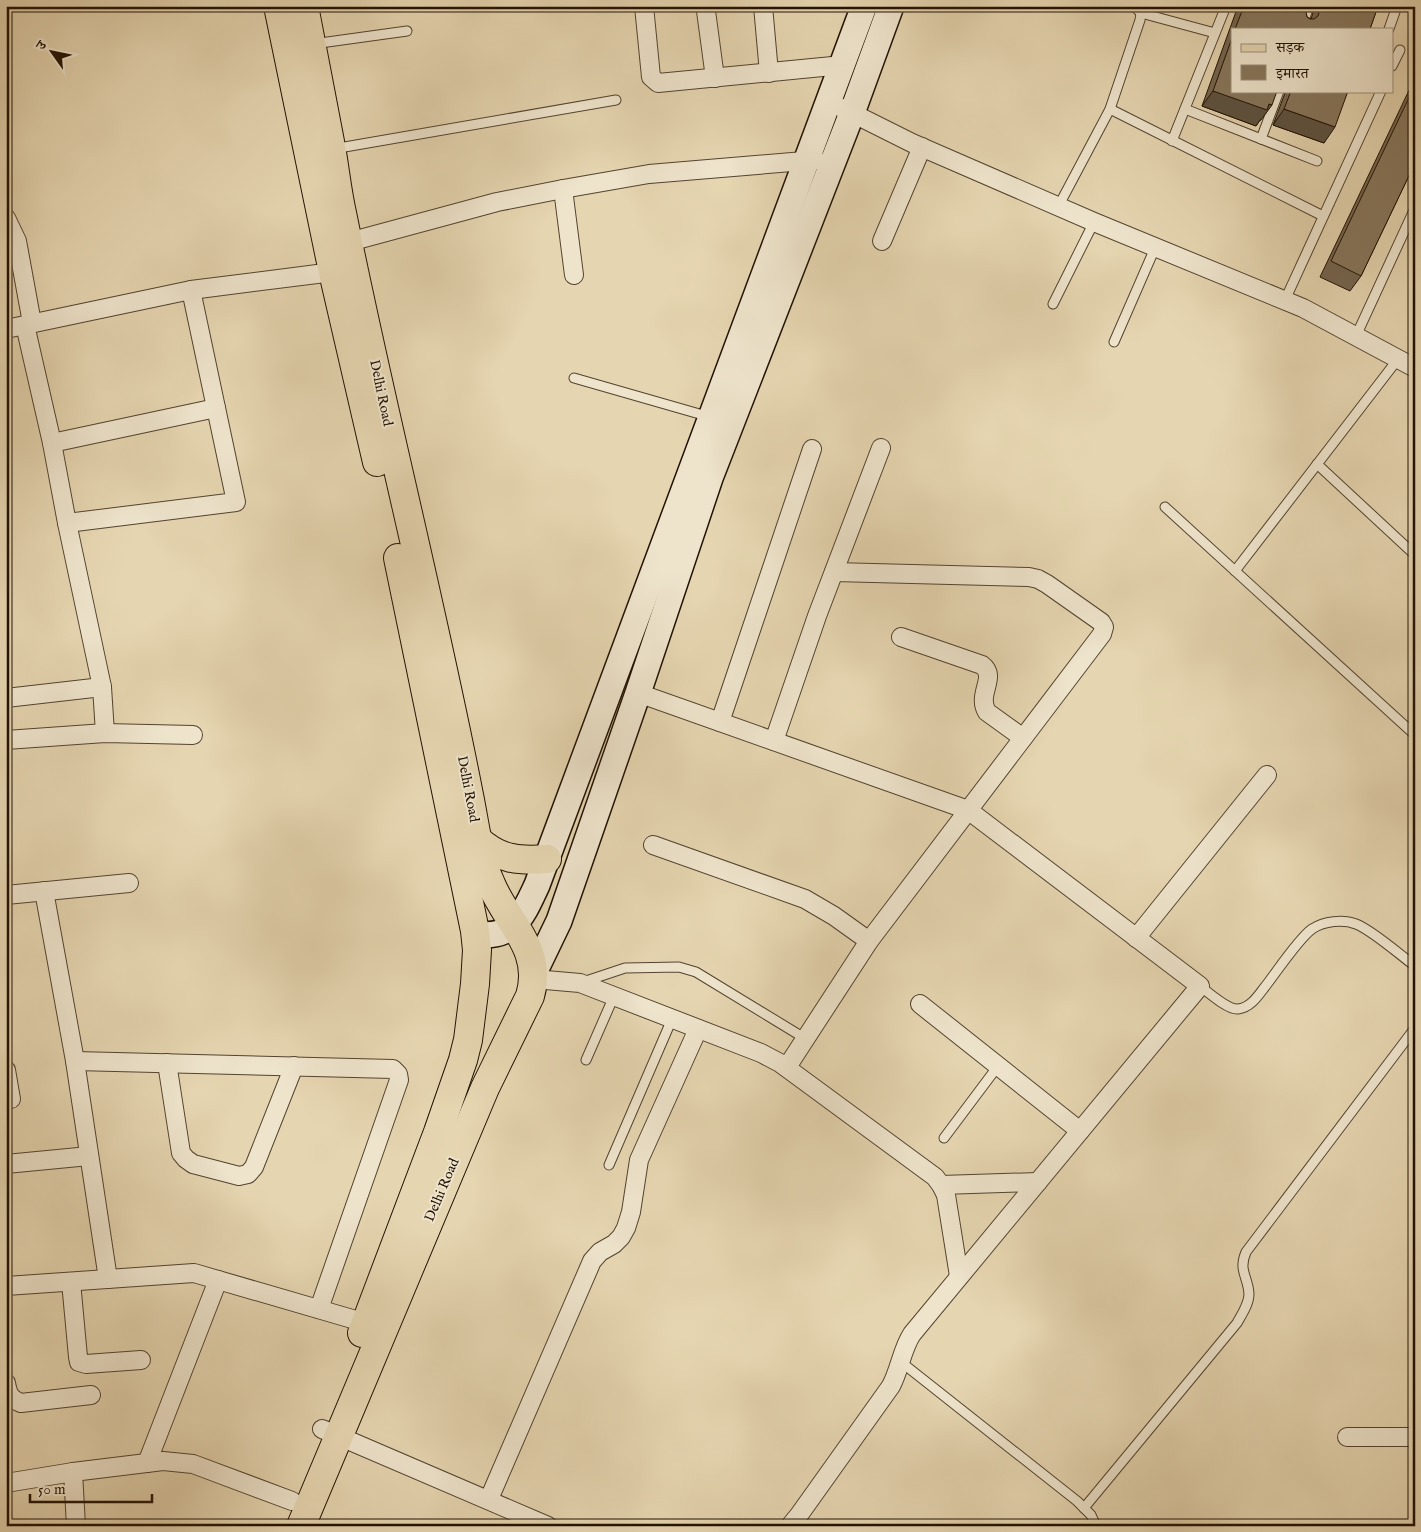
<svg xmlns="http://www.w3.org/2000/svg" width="1421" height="1532" font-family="'IM FELL English','Noto Serif Devanagari',serif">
<rect width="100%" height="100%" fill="#e5d5b0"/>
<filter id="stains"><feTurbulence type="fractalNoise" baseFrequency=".004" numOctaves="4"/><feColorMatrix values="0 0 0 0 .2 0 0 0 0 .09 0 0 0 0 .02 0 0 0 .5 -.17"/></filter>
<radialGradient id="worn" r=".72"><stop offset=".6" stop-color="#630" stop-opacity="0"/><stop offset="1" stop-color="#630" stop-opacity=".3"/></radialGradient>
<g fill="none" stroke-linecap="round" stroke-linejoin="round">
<defs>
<g id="lane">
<polyline points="1141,13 1215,33"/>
<polyline points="1301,29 1309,6"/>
<polyline points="1389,29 1397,6"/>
<polyline points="313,44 407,31"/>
<polyline points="1392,66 1400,50"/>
<polyline points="1110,109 1323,216"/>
<polyline points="1185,109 1317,161"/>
<polyline points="1261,139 1279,91"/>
<polyline points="1172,141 1226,6"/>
<polyline points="333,149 616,100"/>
<polyline points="1058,207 1110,109 1140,20 1141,13 1136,8 1130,6"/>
<polyline points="1285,300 1381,91"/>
<polyline points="1053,304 1094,222"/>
<polyline points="1356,336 1415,208"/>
<polyline points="1114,342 1155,248"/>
<polyline points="574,378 710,417"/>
<polyline points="1317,464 1415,555"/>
<polyline points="1165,507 1415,735"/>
<polyline points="1235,571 1398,359"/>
<polyline points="583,982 625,968 679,967 696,972 806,1039"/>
<path d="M1200 986C1209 993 1228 1010 1238 1009 1250 1008 1258 996 1264 988 1276 973 1298 939 1312 929 1324 921 1343 919 1356 924 1372 930 1400 955 1415 966"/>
<polyline points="586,1060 614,996"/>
<polyline points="944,1138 998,1066"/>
<polyline points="609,1165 672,1019"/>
<polyline points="901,1362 1077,1501 1091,1515 1096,1526"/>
<path d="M1084 1508 1237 1323C1242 1314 1249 1304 1249 1294 1248 1276 1238 1271 1246 1252L1415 1028"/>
</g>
<g id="street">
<polyline points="644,6 651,77 658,83 843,65"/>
<polyline points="763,6 769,73"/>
<polyline points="706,11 715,78"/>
<polyline points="842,108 912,143 1094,222 1303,308 1415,368"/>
<polyline points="563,189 574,275"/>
<polyline points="6,218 17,241 32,323"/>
<polyline points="882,241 922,147"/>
<polyline points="338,245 497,202 563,189 649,174 816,160"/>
<polyline points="25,325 52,443 67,523 102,687 105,733"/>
<polyline points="6,329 191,290 333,272 343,269"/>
<polyline points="52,443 216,408"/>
<polyline points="67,523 236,502 191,290"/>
<path d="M901 637 982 665C998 677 976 694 987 712L1023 738"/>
<path d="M638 693 968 810 1200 986 912 1334C902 1349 900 1369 891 1386L799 1515 790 1526"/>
<polyline points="6,698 102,687"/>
<polyline points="720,722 812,449"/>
<polyline points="6,740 105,733 193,735"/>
<polyline points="774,741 817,616 881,448"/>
<polyline points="653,845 805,899 834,916 869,941"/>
<polyline points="44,891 75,1061 108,1279"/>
<polyline points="6,895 129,883"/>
<polyline points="1136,938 1267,775"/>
<polyline points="534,979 580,983 761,1053 780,1063 935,1177 941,1185 946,1195 959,1276"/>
<polyline points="920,1004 1080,1131"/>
<polyline points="75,1061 393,1069 398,1074 399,1080 319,1309"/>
<polyline points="167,1063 181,1153 186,1159 193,1164 239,1176 248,1174 254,1167 294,1066"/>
<polyline points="787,1067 869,941 1102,634 1104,627 1101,622 1047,584 1038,579 1029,577 834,572"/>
<polyline points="6,1070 11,1099"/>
<polyline points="6,1164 89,1156"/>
<polyline points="941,1185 1038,1182"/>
<polyline points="71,1282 78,1357 79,1362 86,1364 141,1360"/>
<polyline points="6,1286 194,1273 366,1323"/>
<path d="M6 1383C8 1394 10 1399 21 1403L91 1395"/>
<polyline points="322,1429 548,1526"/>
<polyline points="1347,1437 1415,1437"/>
<polyline points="147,1463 218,1280"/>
<polyline points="73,1472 76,1526"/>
<polyline points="6,1483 73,1472 163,1461 193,1464 292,1501"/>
<polyline points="489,1499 592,1261 600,1252 614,1244 621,1237 626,1228 631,1212 639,1160 698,1029"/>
</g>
<g id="secondary">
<path d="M475 934C514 940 523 915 537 885L864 6"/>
<polyline points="534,973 559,921 638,693 710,478 852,113 891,6"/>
</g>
<g id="primary">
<polyline points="278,6 333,272 377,462"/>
<path d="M478 840C500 860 519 861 547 859"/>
<polyline points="362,1333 438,1132 463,1060 468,1040 475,984 477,950 475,931 398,558"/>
<path d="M301 1526 485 1088 530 996C544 949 507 923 491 884 478 856 475 824 469 795 431 600 381 408 342 213 337 191 335 169 331 147 322 100 313 53 304 6"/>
</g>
</defs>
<use href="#lane" stroke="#53432f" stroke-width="11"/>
<use href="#street" stroke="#53432f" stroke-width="20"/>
<use href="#secondary" stroke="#221204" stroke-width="28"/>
<use href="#primary" stroke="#221204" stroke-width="30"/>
<use href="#lane" stroke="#eee4cc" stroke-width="9"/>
<use href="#street" stroke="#eee4cc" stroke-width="18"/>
<use href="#secondary" stroke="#eee4cc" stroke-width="25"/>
<use href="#primary" stroke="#e5d5b0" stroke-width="28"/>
</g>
<g fill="#746650" stroke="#221204">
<polygon points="1238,6 1308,6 1306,12 1307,17 1311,19 1315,6 1378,6 1370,29 1232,29 1232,91 1261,120 1260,120 1256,126 1202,106"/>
<polygon points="1415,80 1415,163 1361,276 1350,291 1320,277 1412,84"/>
<polygon points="1285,91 1348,91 1324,143 1273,125 1285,93"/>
</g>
<g fill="#5e5341" stroke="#221204">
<polygon points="1213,91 1269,104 1272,105 1261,120 1260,120 1256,126 1202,106"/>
<polygon points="1284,109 1335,127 1324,143 1273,125"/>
</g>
<g fill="#87775d" stroke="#221204">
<polygon points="1244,6 1308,6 1306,12 1307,17 1310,19 1314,19 1318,16 1321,6 1378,6 1370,29 1235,29"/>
<polygon points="1232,38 1232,91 1277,91 1272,105 1269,104 1267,110 1213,91"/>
<polygon points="1415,85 1415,163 1361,276 1331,261"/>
<polygon points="1291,91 1348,91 1335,127 1284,109"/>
</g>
<g text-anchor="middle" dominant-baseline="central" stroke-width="4" stroke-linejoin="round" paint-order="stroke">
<g font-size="14" fill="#221204" stroke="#eee4cc">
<text transform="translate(381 393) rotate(78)">Delhi Road</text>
<text transform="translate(468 789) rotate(79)">Delhi Road</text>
<text transform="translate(442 1190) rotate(-67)">Delhi Road</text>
</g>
</g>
<rect width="1421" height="1532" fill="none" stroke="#e5d5b0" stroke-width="25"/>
<rect x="8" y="8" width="1406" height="1517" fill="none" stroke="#221204" stroke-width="2.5"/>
<rect x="12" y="12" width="1396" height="1507" fill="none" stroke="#221204"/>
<rect x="1231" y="28" width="162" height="65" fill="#eee4cc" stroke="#9c907c"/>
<rect x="1241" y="44" width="25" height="8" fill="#e5d5b0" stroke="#9c907c"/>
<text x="1276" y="52" font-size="15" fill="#221204">सड़क</text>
<rect x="1241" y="65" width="25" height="15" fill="#87775d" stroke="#9c907c"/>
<text x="1276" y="78" font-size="15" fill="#221204">इमारत</text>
<g transform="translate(52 52) rotate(303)" stroke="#eee4cc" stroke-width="4" paint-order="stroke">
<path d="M0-4L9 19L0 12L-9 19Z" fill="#221204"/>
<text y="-8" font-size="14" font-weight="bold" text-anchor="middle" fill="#221204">उ</text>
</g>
<path d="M30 1494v8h122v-8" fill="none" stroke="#221204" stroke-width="2.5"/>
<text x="38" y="1494" font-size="15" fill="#221204" stroke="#eee4cc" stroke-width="4" paint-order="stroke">50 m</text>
<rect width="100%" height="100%" filter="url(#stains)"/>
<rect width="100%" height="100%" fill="url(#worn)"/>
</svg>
